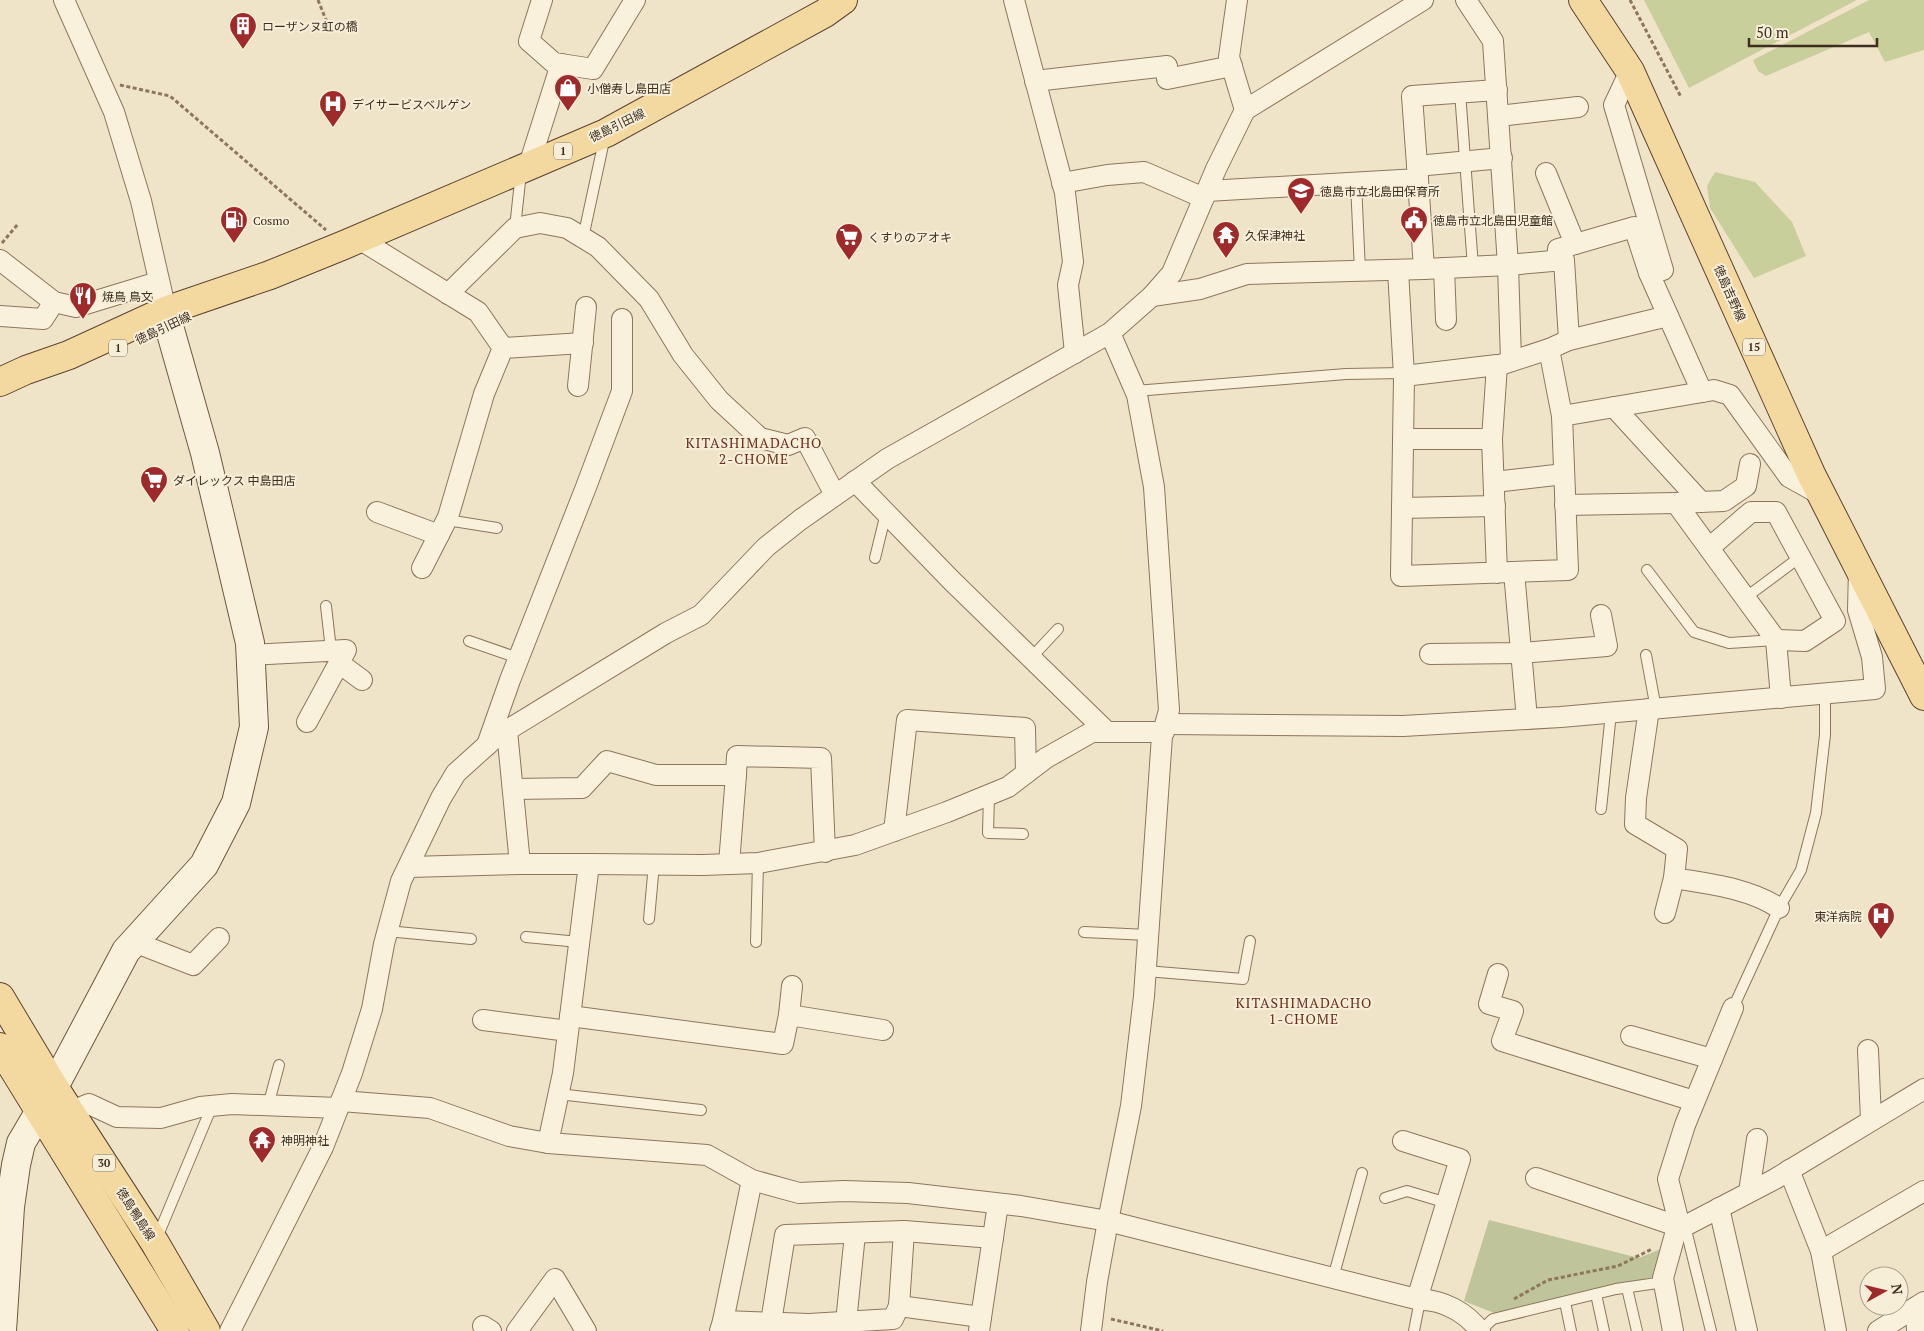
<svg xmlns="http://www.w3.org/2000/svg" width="1924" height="1331" font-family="'PT Serif','Noto Sans JP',serif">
<rect width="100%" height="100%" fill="#f0e4c8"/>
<g fill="#c9cf9b">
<polygon points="1644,0 1857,0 1689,88"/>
<polygon points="1869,0 1924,0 1924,50 1885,62 1869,32 1766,76 1758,71 1753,60"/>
<polygon points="1715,172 1755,182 1792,222 1806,256 1754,278 1710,208 1707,186"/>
</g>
<path fill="#bfc49a" d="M1489 1220 1639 1258 1665 1247 1661 1275C1607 1289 1551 1297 1499 1315L1464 1301Z"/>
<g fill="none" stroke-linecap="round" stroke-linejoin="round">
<defs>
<g id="lane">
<polyline points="1460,92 1473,267"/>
<polyline points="1356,183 1360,271"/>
<polyline points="515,228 521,172"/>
<polyline points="583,238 605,136"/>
<polyline points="1135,391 1346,374 1403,373"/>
<polyline points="447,520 497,528"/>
<polyline points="875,558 886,513"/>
<polyline points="1647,570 1694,632 1729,643 1776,640"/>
<polyline points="1745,598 1800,557"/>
<polyline points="326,606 331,650"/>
<polyline points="469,641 518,658"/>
<polyline points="1646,655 1656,709"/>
<polyline points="1031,658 1058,629"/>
<polyline points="989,795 988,833 1023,834"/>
<polyline points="1601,809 1611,713"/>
<polyline points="649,919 654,864"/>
<polyline points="387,931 471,939"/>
<polyline points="1084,932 1148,935"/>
<polyline points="526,937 579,942"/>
<polyline points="756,942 758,863"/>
<polyline points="1146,971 1243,979 1250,941"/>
<polyline points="1733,1008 1779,908 1801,870 1816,813 1825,735 1825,694"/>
<polyline points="558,1094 701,1110"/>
<polyline points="268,1106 279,1065"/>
<polyline points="1385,1198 1407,1191 1447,1203"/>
<polyline points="1685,1226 1711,1331"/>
<polyline points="156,1240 212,1106"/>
<polyline points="1333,1278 1362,1173"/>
<polyline points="1627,1288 1637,1331"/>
<polyline points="1596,1294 1604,1331"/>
<polyline points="1565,1302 1571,1331"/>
<polyline points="1414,1331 1420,1300"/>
<polyline points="1480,1331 1493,1319 1616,1289 1664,1282"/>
</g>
<g id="street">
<polyline points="64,0 114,112 141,201 169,324"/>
<polyline points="542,0 529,41 554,63 593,69 635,0"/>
<polyline points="1014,0 1065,193 1073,262 1068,285 1075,353"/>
<polyline points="1237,0 1229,57 1245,110"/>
<polyline points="1466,0 1493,41 1508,265 1511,361"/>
<polyline points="1630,71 1614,105 1663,270 1649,273 1702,392"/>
<polyline points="1035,81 1167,66 1167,79 1232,66"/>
<polyline points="1499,116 1578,107"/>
<polyline points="529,165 561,64"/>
<polyline points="1417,166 1502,158"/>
<polyline points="1546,173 1575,244"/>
<polyline points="1418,179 1424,269"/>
<polyline points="1062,183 1107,175 1144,172 1204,198"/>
<polyline points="1207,191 1418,179 1412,96 1497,90"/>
<polyline points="359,239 478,312 503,348 484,394 448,517 422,568"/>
<polyline points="0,260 54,302 76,307 158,282"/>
<polyline points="1557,261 1558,249 1634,227 1649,273"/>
<polyline points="1444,268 1446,320"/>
<polyline points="1398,270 1404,376"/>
<polyline points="448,294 515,228 540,223 567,228 598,247 649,299 683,355 719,400 760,438 788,445 805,438 835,495"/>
<polyline points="1152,296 1200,289 1247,274 1424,269 1508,265 1564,260 1569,340"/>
<polyline points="0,316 43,319 54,302"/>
<polyline points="503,348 583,343"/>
<polyline points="1549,349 1562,416"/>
<polyline points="1500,365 1549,349 1569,340 1668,316"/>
<polyline points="578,386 586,307"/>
<polyline points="1614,407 1701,502"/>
<polyline points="1403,439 1492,439"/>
<polyline points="1750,464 1746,486 1724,501 1676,503 1776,640 1781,698"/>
<polyline points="855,481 952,581 1107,732"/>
<polyline points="1494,482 1564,474"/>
<polyline points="1565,505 1676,503"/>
<polyline points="1402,508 1495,506"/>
<polyline points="377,512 439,535"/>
<polyline points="1709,548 1751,512 1776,512 1835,621 1805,641 1776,640"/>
<polyline points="1514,572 1527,719"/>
<polyline points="1497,573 1492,439 1497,365 1404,376 1401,576 1568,570 1562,416 1714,390 1730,395 1789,477 1823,496"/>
<polyline points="1430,654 1521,653 1607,646 1601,615"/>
<polyline points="251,655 346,650 307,722"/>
<polyline points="339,663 362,680"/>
<polyline points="1649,709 1636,798 1635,824 1677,849 1674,878 1665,913"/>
<polyline points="1166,724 1403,726 1561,717 1875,689 1872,657 1858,610 1859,569"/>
<polyline points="507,731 520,864 589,864 563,1073 548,1143"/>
<polyline points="487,745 510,680 586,487 622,391 622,319"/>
<polyline points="736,775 737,756 821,758 825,852"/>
<polyline points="513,789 582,788 607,761 656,775 736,775 729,864"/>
<polyline points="894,831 907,720 1025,728 1026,773"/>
<polyline points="589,864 703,865 758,863 855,845 947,812 1008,787 1046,758 1092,732 1164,732"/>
<polyline points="409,867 520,864"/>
<path d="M1674 878C1709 884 1749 888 1779 908"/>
<polyline points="134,942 193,965 219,938"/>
<polyline points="1498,974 1489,1004 1513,1011 1502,1041 1694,1101"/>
<polyline points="789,1015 792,986"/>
<polyline points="570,1016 783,1044 789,1015 883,1030"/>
<polyline points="483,1020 568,1031"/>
<polyline points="1631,1036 1712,1059"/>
<polyline points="1868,1050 1871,1120"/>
<path d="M341 1101 430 1108 509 1136 548 1143 707 1155 752 1180 799 1193 844 1191 908 1193 1021 1206 1108 1221 1420 1300C1442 1299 1467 1313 1480 1331"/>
<polyline points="70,1112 89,1104 117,1117 161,1118 200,1107 232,1104 338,1108"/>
<polyline points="1403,1141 1460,1159 1417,1299"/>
<polyline points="1789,1170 1821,1251 1836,1331"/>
<polyline points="1536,1178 1680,1227 1668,1179 1685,1125 1733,1008"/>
<polyline points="1749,1192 1757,1139"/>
<polyline points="1719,1208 1747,1331"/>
<polyline points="1821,1251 1924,1191"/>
<polyline points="899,1306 904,1231"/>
<polyline points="1916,1307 1917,1331"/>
<polyline points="723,1321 752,1180"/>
<polyline points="771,1322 785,1235 904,1231 993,1238"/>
<polyline points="846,1322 855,1234"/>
<polyline points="483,1326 491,1331"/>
<polyline points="230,1331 323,1147 352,1073 372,1009 384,944 401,881 441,798 456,773 496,737 666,633 701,615 766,547 800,520 887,459 1110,333 1152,296 1172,273 1216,169 1245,110 1423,0"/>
<polyline points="517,1331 555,1279 586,1331"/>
<polyline points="720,1331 723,1321 809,1324 893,1319 899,1306 981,1317"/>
<polyline points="979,1331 998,1204"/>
<polyline points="1091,1331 1097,1282 1108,1221 1131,1106 1144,996 1162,736 1169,710 1154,487 1137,395 1110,333"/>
<polyline points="1673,1331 1663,1278 1676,1231 1680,1227 1685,1226 1775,1179 1924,1089"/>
<polyline points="1878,1331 1924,1302"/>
</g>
<polyline id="secondary" points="2,1331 10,1207 16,1165 21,1143 54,1087 126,951 204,865 236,803 254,727 250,643 205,453 169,326"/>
<g id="primary">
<polyline points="1583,0 1630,71 1811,474 1924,696"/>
<polyline points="0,382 26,370 69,355 165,311 270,275 344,245 606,133 825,13 843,0"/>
<polyline points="0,997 54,1087 155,1243 206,1331"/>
<polyline points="0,1047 175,1331"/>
</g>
</defs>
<use href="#lane" stroke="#8d765c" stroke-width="12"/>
<use href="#street" stroke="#8d765c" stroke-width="22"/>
<use href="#secondary" stroke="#6f573f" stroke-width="30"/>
<use href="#primary" stroke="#5b4430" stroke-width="30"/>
<g stroke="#8d765c" stroke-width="3" stroke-dasharray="4 2.5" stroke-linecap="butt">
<polyline points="318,0 328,25"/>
<polyline points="1630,0 1681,97"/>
<polyline points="120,85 170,96 326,230"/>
<polyline points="2,243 18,224"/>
<polyline points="1514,1299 1548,1280 1618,1266 1652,1249"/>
<polyline points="1111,1319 1163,1331"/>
</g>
<use href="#lane" stroke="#faf1dc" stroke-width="10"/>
<use href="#street" stroke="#faf1dc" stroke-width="20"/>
<use href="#secondary" stroke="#faf1dc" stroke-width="28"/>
<use href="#primary" stroke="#f3d9a0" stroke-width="28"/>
</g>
<defs>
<symbol id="building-pin" viewBox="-11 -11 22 30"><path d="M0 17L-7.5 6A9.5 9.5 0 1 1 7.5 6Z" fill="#9e2a2b" stroke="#f7eed8"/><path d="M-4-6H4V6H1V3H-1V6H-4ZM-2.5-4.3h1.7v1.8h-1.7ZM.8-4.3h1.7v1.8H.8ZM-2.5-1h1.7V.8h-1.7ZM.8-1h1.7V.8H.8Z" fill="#fff"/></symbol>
<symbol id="shop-pin" viewBox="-11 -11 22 30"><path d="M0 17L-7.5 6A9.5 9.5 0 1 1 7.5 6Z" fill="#9e2a2b" stroke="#f7eed8"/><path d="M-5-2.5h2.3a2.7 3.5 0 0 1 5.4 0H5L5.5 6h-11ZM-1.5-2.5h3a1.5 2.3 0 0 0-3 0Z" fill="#fff"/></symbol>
<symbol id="hospital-pin" viewBox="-11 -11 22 30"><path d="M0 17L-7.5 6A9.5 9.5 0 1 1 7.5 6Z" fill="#9e2a2b" stroke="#f7eed8"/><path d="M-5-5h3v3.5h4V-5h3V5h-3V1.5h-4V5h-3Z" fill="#fff"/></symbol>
<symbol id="school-pin" viewBox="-11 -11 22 30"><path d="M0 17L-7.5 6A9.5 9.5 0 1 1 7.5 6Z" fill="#9e2a2b" stroke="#f7eed8"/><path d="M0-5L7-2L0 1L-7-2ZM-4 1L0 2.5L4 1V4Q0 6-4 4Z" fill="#fff"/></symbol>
<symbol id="fuel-pin" viewBox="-11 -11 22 30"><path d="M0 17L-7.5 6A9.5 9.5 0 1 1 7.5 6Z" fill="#9e2a2b" stroke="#f7eed8"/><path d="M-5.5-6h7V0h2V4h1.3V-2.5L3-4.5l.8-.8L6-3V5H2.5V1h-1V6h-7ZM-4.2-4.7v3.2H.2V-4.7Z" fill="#fff"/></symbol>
<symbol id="civic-pin" viewBox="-11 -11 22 30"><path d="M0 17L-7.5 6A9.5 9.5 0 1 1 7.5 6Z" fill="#9e2a2b" stroke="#f7eed8"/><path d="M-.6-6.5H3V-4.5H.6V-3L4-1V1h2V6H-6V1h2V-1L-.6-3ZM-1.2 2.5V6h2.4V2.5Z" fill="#fff"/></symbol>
<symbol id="temple-pin" viewBox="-11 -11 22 30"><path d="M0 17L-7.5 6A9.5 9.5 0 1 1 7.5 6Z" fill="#9e2a2b" stroke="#f7eed8"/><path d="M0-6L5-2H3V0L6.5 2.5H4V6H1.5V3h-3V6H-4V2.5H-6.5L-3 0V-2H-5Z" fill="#fff"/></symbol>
<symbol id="supermarket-pin" viewBox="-11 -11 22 30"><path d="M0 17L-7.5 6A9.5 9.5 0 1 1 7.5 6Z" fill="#9e2a2b" stroke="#f7eed8"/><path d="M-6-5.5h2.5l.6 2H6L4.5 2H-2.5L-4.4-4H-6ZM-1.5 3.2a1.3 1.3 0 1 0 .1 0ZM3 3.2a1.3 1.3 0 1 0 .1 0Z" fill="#fff"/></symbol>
<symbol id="restaurant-pin" viewBox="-11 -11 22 30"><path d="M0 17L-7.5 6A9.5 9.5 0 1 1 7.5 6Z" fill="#9e2a2b" stroke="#f7eed8"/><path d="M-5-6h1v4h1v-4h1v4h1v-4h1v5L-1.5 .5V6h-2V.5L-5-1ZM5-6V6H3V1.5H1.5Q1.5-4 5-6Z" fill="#fff"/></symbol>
</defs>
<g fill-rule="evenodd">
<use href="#building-pin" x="227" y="10" width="32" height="43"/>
<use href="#shop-pin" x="552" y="72" width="32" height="43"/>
<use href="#hospital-pin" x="317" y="88" width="32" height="43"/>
<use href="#school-pin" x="1285" y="175" width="32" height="43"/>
<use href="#fuel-pin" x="218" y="204" width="32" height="43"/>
<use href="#civic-pin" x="1398" y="204" width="32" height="43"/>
<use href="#temple-pin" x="1210" y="219" width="32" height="43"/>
<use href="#supermarket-pin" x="833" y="221" width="32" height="43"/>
<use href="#restaurant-pin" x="67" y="280" width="32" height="43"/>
<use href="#supermarket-pin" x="138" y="464" width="32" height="43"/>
<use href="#hospital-pin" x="1865" y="900" width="32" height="43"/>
<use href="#temple-pin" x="246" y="1124" width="32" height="43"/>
</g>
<g text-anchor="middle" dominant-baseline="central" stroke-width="4" stroke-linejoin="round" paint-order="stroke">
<g fill="#f7eed8" stroke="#756857" stroke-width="1">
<rect x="554" y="142.5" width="18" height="17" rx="4"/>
<rect x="1743" y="338.5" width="22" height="17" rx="4"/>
<rect x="109" y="339.5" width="18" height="17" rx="4"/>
<rect x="93" y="1154.5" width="22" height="17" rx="4"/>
</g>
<g font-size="11" font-weight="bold" fill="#3d2e20">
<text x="563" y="151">1</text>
<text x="1754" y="347">15</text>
<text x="118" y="348">1</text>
<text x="104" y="1163">30</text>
</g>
<g font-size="12" fill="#3d2e20" stroke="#f7eed8" text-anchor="start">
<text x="262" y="26">ローザンヌ虹の橋</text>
<text x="587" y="88">小僧寿し島田店</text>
<text x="352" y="104">デイサービスベルゲン</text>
<text x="1320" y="191">徳島市立北島田保育所</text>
<text x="253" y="220">Cosmo</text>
<text x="1433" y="220">徳島市立北島田児童館</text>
<text x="1245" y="235">久保津神社</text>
<text x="868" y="237">くすりのアオキ</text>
<text x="102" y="296">焼鳥 鳥文</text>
<text x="173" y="480">ダイレックス 中島田店</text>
<text x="1862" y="916" text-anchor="end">東洋病院</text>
<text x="281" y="1140">神明神社</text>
</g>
<g font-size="12" fill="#3d2e20" stroke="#f7eed8">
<text transform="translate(617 125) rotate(-26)">徳島引田線</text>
<text transform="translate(1730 293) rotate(66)">徳島吉野線</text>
<text transform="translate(163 328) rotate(-25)">徳島引田線</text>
<text transform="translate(136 1214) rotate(57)">徳島鴨島線</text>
</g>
<g font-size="14" letter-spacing="1" fill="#6b2e1e" stroke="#f7eed8">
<text x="754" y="442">KITASHIMADACHO<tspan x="754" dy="16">2-CHOME</tspan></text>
<text x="1304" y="1002">KITASHIMADACHO<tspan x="1304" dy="16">1-CHOME</tspan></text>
</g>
</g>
<g transform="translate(1884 1291) rotate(82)"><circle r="24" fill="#f7eed8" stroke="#ada18e"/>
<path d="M0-4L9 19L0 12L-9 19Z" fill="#9e2a2b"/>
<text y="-8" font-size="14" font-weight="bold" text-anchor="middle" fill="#3d2e20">N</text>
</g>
<path d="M1749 38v8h128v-8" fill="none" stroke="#3d2e20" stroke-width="2.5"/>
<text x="1756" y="38" font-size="15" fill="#3d2e20" stroke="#f7eed8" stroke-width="4" paint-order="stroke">50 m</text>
</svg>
